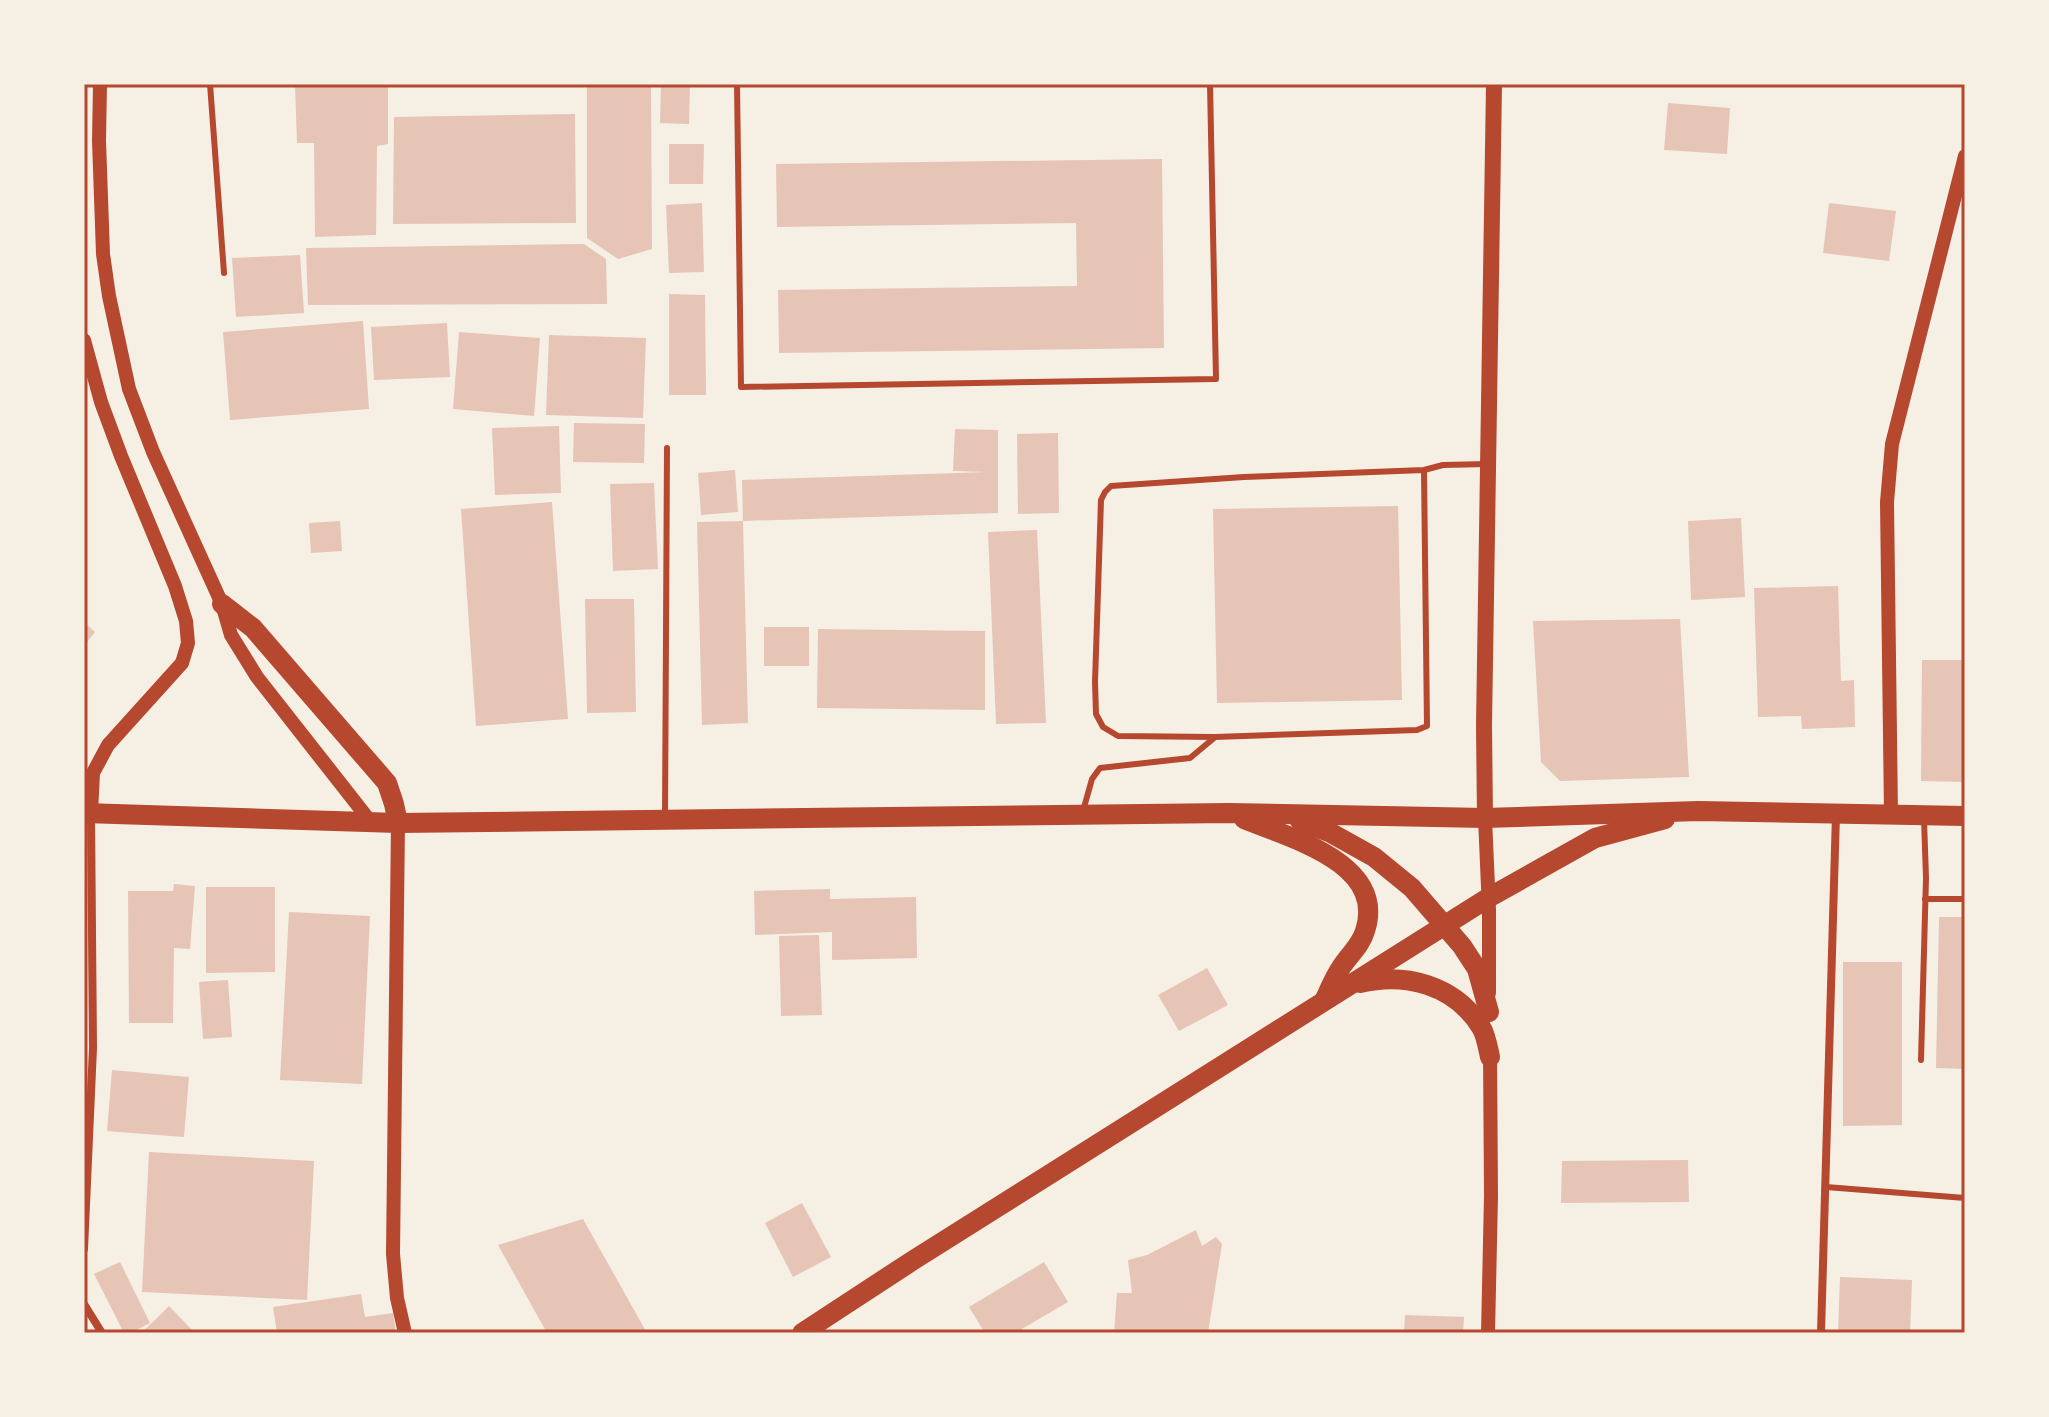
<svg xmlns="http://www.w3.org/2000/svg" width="2049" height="1417" font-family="'Exo 2',sans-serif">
<rect width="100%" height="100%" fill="#f6efe4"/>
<g fill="#e6c5b7">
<polygon points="295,84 388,84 388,144 377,146 376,235 315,237 314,143 297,143"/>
<polygon points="587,84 651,84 652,249 618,259 587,238"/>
<polygon points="661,84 690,84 689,124 660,123"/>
<polygon points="1668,103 1730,108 1727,154 1664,150"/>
<polygon points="575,114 576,223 393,224 394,117"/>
<polygon points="669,144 704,144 703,184 669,184"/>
<polygon points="1162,159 1164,348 779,353 778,290 1077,286 1076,223 777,227 776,164"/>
<polygon points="702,203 704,272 669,273 666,205"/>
<polygon points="1829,203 1896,211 1889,261 1823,253"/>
<polygon points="584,244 606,259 607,304 308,305 306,248"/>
<polygon points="300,255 304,313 236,317 232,258"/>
<polygon points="669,294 705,295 706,395 669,395"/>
<polygon points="363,321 369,409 230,420 223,332"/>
<polygon points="447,323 450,377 374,380 371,327"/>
<polygon points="459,332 540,338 534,416 453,409"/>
<polygon points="549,335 646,338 643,418 546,415"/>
<polygon points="574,423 645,424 644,463 573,462"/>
<polygon points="559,426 561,493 495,495 492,428"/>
<polygon points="955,429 998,430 998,513 743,521 742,480 988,472 953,471"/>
<polygon points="1058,433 1059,513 1018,514 1017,434"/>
<polygon points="735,470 738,512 701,515 698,473"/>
<polygon points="654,483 658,569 613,571 610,484"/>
<polygon points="552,502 568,719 476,726 461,509"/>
<polygon points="1398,506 1402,700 1217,703 1213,509"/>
<polygon points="1741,518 1745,597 1691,600 1688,521"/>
<polygon points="340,521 342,551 311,553 309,523"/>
<polygon points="743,521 748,723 702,725 697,522"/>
<polygon points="1037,530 1046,723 996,724 988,532"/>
<polygon points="1838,586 1841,681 1854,680 1855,727 1802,729 1801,716 1758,717 1754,588"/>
<polygon points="585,599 634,599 636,712 587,713"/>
<polygon points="1680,619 1689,777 1560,781 1541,762 1533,621"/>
<polygon points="84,622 95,632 84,646"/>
<rect x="764" y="627" width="45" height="39"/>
<polygon points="818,629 985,631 985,710 817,708"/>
<polygon points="1922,660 1965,660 1965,782 1921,781"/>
<polygon points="174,884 195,886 190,949 174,948 173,1023 129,1023 128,891 173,891"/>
<polygon points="206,887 275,887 275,972 206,973"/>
<polygon points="830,889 830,899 916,897 917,958 832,960 832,932 755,935 754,891"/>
<polygon points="289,912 370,916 362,1084 280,1080"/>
<polygon points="1939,917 1965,917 1965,1069 1936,1068"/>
<polygon points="819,935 822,1015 781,1016 779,936"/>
<polygon points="1843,962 1902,962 1902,1125 1843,1126"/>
<polygon points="1207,968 1228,1005 1179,1031 1158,995"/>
<polygon points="228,980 232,1037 203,1039 199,982"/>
<polygon points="112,1070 189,1077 184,1137 107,1131"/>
<polygon points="149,1152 314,1161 307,1300 142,1292"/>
<polygon points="1688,1160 1689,1202 1561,1203 1562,1161"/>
<polygon points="802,1203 831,1257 793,1277 765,1223"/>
<polygon points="583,1219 647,1333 547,1333 498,1245"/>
<polygon points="1196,1230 1202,1246 1216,1237 1222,1244 1208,1333 1114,1333 1117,1293 1132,1293 1128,1260 1147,1255"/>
<polygon points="120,1262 150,1323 131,1333 124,1333 94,1274"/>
<polygon points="1044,1262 1068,1302 1015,1333 985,1333 969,1307"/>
<polygon points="1840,1277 1912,1280 1910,1333 1838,1333"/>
<polygon points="361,1294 365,1317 393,1313 396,1333 277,1333 273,1307"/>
<polygon points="169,1306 195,1333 141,1333 156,1319"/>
<polygon points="1405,1315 1464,1317 1463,1333 1404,1333"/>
</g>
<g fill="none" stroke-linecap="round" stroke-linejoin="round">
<g stroke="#b5482f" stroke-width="6">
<polyline points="210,84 224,273"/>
<polyline points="737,84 741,387 1216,379 1210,84"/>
<polyline points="1424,470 1427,726 1417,730 1215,737 1118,736 1103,727 1096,714 1095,682 1101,500 1105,492 1111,486 1244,477 1424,470 1443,465 1488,464"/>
<polyline points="1083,811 1092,779 1100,768 1190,758 1214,738"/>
<polyline points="665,816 667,448"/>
<polyline points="1925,899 1965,899"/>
<polyline points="1921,1060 1926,878 1924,819"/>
<polyline points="1826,1187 1965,1198"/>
</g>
<g stroke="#b5482f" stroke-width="8">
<polyline points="84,1249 93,1048 91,814"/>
<polyline points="84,1304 102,1333"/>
<polyline points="1821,1333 1836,814"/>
</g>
<g stroke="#b5482f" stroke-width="14">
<polyline points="100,84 99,141 103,254 109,296 129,389 153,452 222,604 231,635 257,677 370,821"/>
<polyline points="84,340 101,402 121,456 175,586 186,621 188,643 182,663 108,745 93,773 91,813"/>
<polyline points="1891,814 1887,502 1892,444 1965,156"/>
<polyline points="1485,818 1489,910 1489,993"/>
<polyline points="398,823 393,1254 397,1298 405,1333"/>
<polyline points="1488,1333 1491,1196 1490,1049"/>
</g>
<polyline stroke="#b5482f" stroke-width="16" points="1485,818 1484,725 1494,84"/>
<g stroke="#b5482f" stroke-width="20">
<polyline points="222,604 253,628 387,783 394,804 398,823"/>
<polyline points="84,813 398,823 1229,813 1485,818 1698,811 1965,816"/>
<path d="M1244 819C1290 838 1387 863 1365 931 1361 945 1350 954 1342 966 1335 976 1330 988 1325 999"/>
<polyline points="1300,821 1331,833 1374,857 1412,888 1462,946 1477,969 1489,1012"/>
<path d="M1360 983C1405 972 1455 985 1481 1027 1486 1035 1488 1048 1490 1057"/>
<polyline points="802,1333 912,1261 1488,898 1595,838 1665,819"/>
</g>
</g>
<rect width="2049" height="1417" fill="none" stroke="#f6efe4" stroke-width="172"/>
<rect x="86" y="86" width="1877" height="1245" fill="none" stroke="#b5482f" stroke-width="3"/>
</svg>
